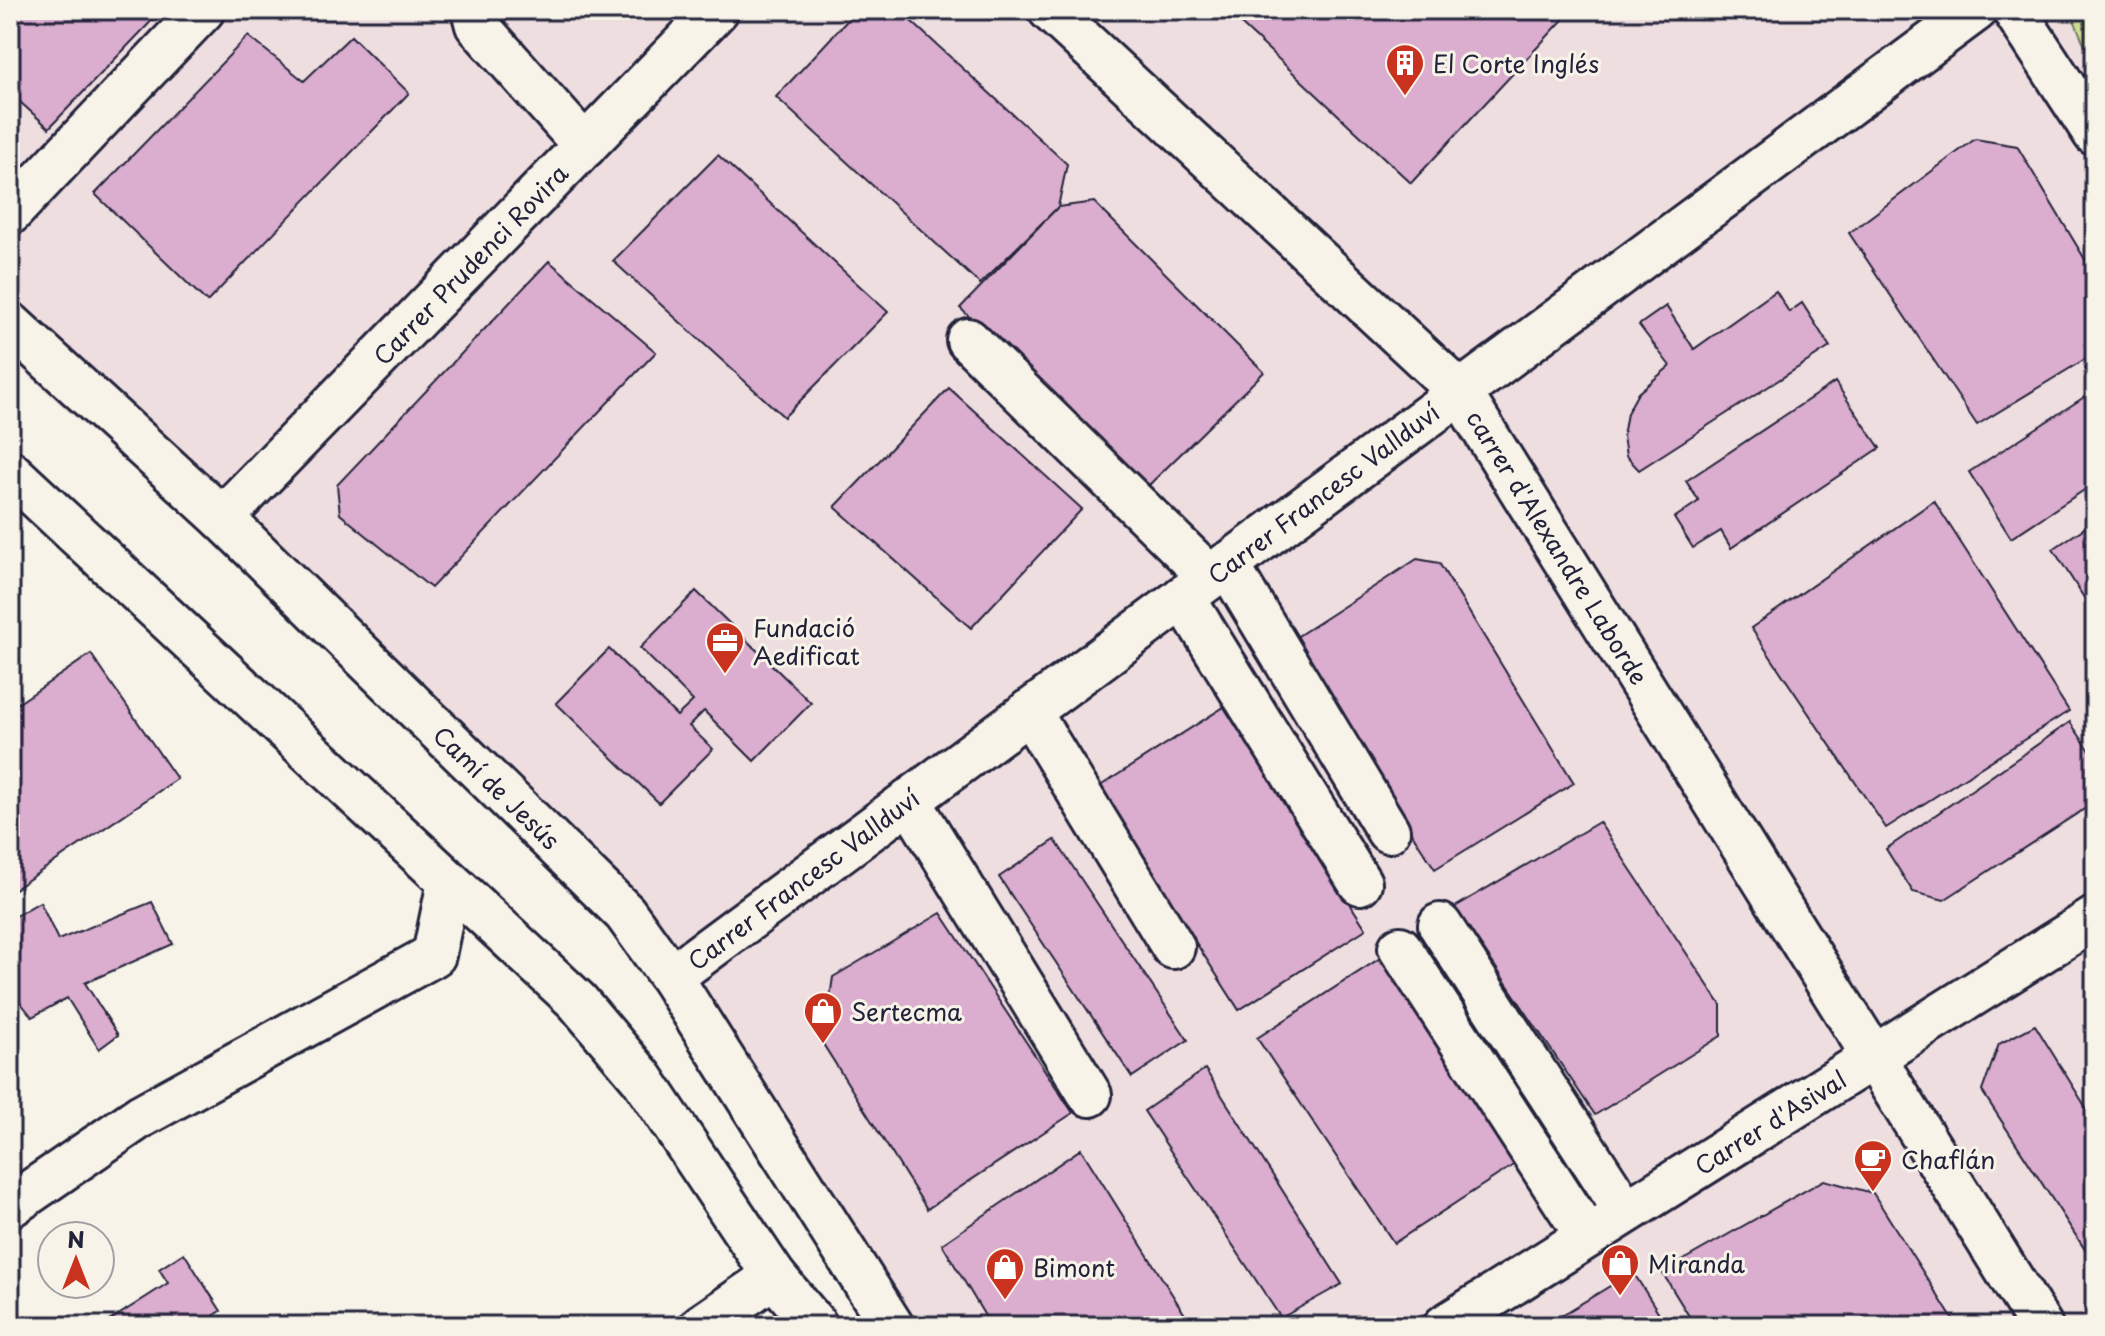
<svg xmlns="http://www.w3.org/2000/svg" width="2105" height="1336" font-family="'Playpen Sans',sans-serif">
<rect width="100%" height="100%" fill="#f7f3e8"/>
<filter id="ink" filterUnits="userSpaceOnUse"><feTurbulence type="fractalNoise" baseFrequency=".0125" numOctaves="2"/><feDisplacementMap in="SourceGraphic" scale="16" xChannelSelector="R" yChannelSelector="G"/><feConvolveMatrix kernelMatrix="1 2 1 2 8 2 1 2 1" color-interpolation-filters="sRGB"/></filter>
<g filter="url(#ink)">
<polygon fill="#efdee0" points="10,10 2070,10 2095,67 2095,1326 899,1326 625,913 10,359"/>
<polygon fill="#cdde92" stroke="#788066" stroke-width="2" points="2070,10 2095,10 2094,68"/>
<g fill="#dbadce" stroke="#22223b" stroke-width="2">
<polygon points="10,10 162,10 49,128 10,93"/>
<polygon points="857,10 899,10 1067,164 1058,207 980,284 776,97"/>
<polygon points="1226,10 1572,10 1411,183"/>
<polygon points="248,36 304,81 351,36 409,93 207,302 95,194"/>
<polygon points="1975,139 2017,146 2095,276 2095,353 1977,425 1849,233"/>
<polygon points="718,155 888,312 784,417 613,261"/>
<polygon points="1094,202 1264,372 1149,485 960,308 1058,207"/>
<polygon points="549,261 656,352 431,588 340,514 337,485"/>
<polygon points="1776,291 1789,312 1802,303 1830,347 1639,470 1626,456 1623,436 1627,413 1638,393 1670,366 1639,325 1666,306 1694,349"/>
<polygon points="1835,382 1880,448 1731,548 1721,531 1693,548 1674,518 1699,501 1686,481"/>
<polygon points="949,388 1082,509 971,628 835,507"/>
<polygon points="2095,390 2095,483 2011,538 1969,472"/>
<polygon points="1934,501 2069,711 1886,828 1751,628"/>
<polygon points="2095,521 2095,615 2053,549"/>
<polygon points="1417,559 1439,563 1574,783 1435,869 1287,643"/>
<polygon points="696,591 811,703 754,761 704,711 689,726 713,749 659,803 556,703 609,649 677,716 693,701 640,648"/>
<polygon points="91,654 177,779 10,892 10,709"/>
<polygon points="1224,707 1366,929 1239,1010 1097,788"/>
<polygon points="2070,722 2095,758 2095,802 1944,900 1913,892 1886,849"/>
<polygon points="1599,822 1721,1005 1721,1036 1595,1115 1455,907"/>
<polygon points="1055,840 1188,1040 1132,1077 999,877"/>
<polygon points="40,902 58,940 152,902 173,944 85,983 118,1035 99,1049 67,998 32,1017 10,989 10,919"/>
<polygon points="941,913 1073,1113 927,1209 823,1044 833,977"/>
<polygon points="1382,957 1518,1162 1394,1243 1257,1038"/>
<polygon points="2035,1025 2095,1122 2095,1265 1982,1091 1999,1044"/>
<polygon points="1205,1069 1342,1284 1281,1318 1144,1111"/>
<polygon points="1081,1149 1192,1326 991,1326 942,1244"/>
<polygon points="1824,1180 1873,1193 1957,1326 1695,1326 1662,1272"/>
<polygon points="184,1253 221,1311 198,1326 113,1326 109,1321 168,1283 159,1269"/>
<polygon points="1633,1272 1667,1326 1553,1326 1551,1322"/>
</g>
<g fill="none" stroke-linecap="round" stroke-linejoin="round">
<defs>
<g id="minor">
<polyline points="473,10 477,25 585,146"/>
<polyline points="1050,10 1460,392 2041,1326"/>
<polyline points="2014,10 2095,134"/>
<polyline points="10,213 203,10"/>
<polyline points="10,324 222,518 625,913 671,977 892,1326"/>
<polyline points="968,340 1210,577"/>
<polyline points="10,472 577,1001 642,1078 774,1276 816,1326"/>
<polyline points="222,518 717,10"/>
<polyline points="1227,564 1388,831"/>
<polyline points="1183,597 1360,883"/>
<polyline points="1029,711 1173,947"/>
<polyline points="909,800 1090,1095"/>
<polyline points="1440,925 1625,1211"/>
<polyline points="1400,948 1587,1236"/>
<polyline points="671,977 1976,10"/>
<polyline points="10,1206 141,1116 434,955 449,882"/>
<polyline points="701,1326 774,1276"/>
<polyline points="1445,1326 2095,918"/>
</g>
</defs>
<use href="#minor" stroke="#22223b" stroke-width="48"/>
<use href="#minor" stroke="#f7f3e8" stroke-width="42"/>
</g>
</g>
<defs>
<symbol id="building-pin" viewBox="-11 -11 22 30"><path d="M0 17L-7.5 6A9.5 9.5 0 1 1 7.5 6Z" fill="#c8321e" stroke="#f7f3e8"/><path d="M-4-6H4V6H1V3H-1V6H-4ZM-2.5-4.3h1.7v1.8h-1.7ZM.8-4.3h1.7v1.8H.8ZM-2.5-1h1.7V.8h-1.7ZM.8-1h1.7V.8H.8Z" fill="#fff"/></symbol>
<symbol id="office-pin" viewBox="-11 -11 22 30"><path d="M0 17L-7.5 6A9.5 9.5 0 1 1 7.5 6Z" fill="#c8321e" stroke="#f7f3e8"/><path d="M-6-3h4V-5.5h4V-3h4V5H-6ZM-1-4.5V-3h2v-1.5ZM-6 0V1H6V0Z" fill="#fff"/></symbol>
<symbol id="shop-pin" viewBox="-11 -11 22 30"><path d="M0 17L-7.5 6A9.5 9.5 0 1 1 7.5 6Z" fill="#c8321e" stroke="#f7f3e8"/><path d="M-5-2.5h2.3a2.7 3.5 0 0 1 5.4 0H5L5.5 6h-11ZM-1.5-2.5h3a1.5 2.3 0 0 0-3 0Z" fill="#fff"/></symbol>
<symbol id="cafe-pin" viewBox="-11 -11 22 30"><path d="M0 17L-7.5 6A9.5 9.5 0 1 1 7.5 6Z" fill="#c8321e" stroke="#f7f3e8"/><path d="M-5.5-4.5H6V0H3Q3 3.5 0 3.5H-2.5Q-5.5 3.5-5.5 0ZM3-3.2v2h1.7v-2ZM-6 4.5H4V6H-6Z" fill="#fff"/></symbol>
</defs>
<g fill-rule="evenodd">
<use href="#building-pin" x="1383" y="41" width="44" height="60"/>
<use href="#office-pin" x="703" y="619" width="44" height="60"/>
<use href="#shop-pin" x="801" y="989" width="44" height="60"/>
<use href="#cafe-pin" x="1851" y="1137" width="44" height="60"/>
<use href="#shop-pin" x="1598" y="1241" width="44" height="60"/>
<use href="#shop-pin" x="983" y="1245" width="44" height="60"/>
</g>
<g text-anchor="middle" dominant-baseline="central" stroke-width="6" stroke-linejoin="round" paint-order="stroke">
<g font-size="24" fill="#22223b" stroke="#f7f3e8" text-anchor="start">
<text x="1433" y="63">El Corte Inglés</text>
<text x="753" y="627">Fundació<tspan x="753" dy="28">Aedificat</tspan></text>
<text x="851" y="1011">Sertecma</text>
<text x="1901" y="1159">Chaflán</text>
<text x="1648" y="1263">Miranda</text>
<text x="1033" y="1267">Bimont</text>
</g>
<g font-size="24" fill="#22223b" stroke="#f7f3e8">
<text transform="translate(470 264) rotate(-46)">Carrer Prudenci Rovira</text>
<text transform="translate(1323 493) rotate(-37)">Carrer Francesc Vallduví</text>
<text transform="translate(1558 547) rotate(58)">carrer d'Alexandre Laborde</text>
<text transform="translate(497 787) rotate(44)">Camí de Jesús</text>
<text transform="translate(803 879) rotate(-37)">Carrer Francesc Vallduví</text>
<text transform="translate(1770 1122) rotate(-32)">Carrer d'Asival</text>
</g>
</g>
<rect width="2105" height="1336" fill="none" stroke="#f7f3e8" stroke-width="40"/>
<rect x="20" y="20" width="2065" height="1296" fill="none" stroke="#22223b" stroke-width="3" filter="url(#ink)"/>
<g transform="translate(76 1260)"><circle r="38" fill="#f7f3e8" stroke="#a29fa3" stroke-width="2"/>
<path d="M0-6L14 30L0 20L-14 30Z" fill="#c8321e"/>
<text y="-12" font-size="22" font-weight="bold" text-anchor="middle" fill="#22223b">N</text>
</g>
</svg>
